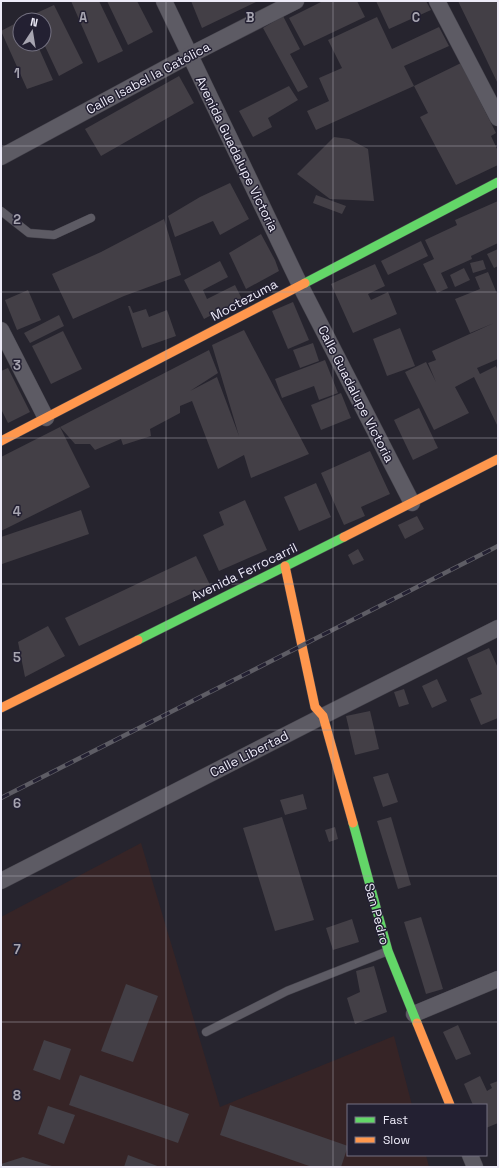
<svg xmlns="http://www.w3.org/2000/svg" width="499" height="1168" font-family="'Space Grotesk',sans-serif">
<rect width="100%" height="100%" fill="#26242e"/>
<polygon fill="#362426" points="141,843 220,1107 394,1036 412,1105 348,1105 348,1155 426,1155 429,1167 1,1167 1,917"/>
<g fill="#433f46">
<polygon points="71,1 99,1 123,51 98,63"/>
<polygon points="107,1 137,1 153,32 128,45"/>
<polygon points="191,1 258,1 202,28"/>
<polygon points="323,1 357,1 365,17 304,46 289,18"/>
<polygon points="376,1 426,1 431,10 389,29"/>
<polygon points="458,1 498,1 498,84 477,40"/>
<polygon points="54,5 83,63 59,76 44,44 44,20 32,20 30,16"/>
<polygon points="283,16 300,49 290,54 308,87 298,92 263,28"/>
<polygon points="377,17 392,49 439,27 449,46 404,66 414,86 316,130 307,111 329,101 319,78 342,68 328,40"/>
<polygon points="20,21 20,44 37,44 53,80 27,89 1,31"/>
<polygon points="461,63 496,133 491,136 498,151 498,165 456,185 420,117 428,113 414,86"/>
<polygon points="179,76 194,103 101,156 85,129"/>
<polygon points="289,86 298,100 268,118 272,127 253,137 239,111"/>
<polygon points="334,137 349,139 368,149 374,201 330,199 297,174"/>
<polygon points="230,183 249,219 220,235 213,221 175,237 168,216 200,197"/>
<polygon points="316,195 346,206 342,214 313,203"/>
<polygon points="498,201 498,243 471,256 472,259 441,273 448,288 437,293 423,264 434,259 425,240 457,225 455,220"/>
<polygon points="164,219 181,275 124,296 73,319 52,274 101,252"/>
<polygon points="261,234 275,260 279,271 246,289 229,253"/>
<polygon points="421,241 428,256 388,275 381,261"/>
<polygon points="498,249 498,266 494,268 487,254"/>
<polygon points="483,260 486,269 473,273 470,263"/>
<polygon points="220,261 228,277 203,290 207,299 235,285 242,299 204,319 184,280"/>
<polygon points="375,264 385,286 368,294 371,300 388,292 397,314 353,333 331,284"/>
<polygon points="464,268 470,280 455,287 450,275"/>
<polygon points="488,272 498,296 498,359 477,368 480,374 496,366 498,371 498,427 474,377 455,387 469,413 434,430 405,372 426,362 436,382 428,363 436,360 432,351 494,323 470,333 455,299 480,289 475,277"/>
<polygon points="28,290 41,320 17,330 5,300"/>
<polygon points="293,302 309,340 288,349 272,311"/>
<polygon points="128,306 130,306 133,313 146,309 149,317 167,310 176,336 142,348"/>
<polygon points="59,315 64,326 30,343 24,333"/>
<polygon points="400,328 415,366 387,376 373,339"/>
<polygon points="244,330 309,454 251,478 244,455 218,469 192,401 180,406 180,413 150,429 151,436 123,445 121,439 95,450 90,444 75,444 60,427 209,350 218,373 190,391 217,377 239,436 212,345"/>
<polygon points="63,331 82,369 51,384 32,346"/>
<polygon points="313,343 319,361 300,368 293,350"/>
<polygon points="325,360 338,393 319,400 314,386 282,398 275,379"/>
<polygon points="8,368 30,412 8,423 1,409 1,371"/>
<polygon points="341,393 351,418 321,430 311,405"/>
<polygon points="419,408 438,448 413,460 394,420"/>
<polygon points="60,427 90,487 1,531 1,457"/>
<polygon points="370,451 390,494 361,507 365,516 344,525 321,473"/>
<polygon points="316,483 331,517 299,531 284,497"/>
<polygon points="245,500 267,550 219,571 203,535 224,525 219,512"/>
<polygon points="81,510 89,534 2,564 1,537"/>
<polygon points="417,516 424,529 405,539 398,525"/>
<polygon points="358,549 364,560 353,565 348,555"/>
<polygon points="196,556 210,585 79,646 65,618"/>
<polygon points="48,626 65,656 25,677 18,642"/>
<polygon points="489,648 498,668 498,718 481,725 470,699 482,694 467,658"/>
<polygon points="437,679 447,701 432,708 422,686"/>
<polygon points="404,689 409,704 399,707 394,692"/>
<polygon points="370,711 379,749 355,755 346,716"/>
<polygon points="388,773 398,802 383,807 373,777"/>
<polygon points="303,794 307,809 285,815 280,800"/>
<polygon points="282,817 314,920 275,931 243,828"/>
<polygon points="391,817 411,885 398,889 377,821"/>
<polygon points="335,827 338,839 329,842 325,830"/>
<polygon points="421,917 443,989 426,994 404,922"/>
<polygon points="352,919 359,942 333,950 326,928"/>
<polygon points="374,966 387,1012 355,1024 347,998 360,992 356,971"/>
<polygon points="126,984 158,996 133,1062 101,1051"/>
<polygon points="458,1025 471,1054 456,1060 443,1032"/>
<polygon points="44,1040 71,1049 60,1080 33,1070"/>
<polygon points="80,1075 189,1114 178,1143 69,1105"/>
<polygon points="480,1076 487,1091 492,1088 490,1084 498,1081 498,1123 486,1128 486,1105 473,1105 464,1084"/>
<polygon points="230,1105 348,1146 341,1167 312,1167 220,1135"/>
<polygon points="48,1106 75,1115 64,1144 38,1134"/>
<polygon points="128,1155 160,1167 124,1167"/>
<polygon points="23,1157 52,1166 51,1167 1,1167 1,1164"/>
</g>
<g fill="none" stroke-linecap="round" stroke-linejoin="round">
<defs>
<g id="lane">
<polyline points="1,211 29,233 54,235 91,218"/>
<polyline points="206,1032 287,991 388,951"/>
</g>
<g id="street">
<polyline points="164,1 300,285 412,503"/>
<polyline points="437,1 498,118"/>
<polyline points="1,157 190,55 296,1"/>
<polyline points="1,330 46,418"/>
<polyline points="1,881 323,716 498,628"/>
<polyline points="414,1014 498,979"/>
<polyline points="470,1155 475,1167"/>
</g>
<g id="fast">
<polyline points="305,283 498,182"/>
<polyline points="138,640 344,537"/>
<polyline points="353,823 388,951 417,1023"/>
</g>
<g id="slow">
<polyline points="1,441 305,283"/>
<polyline points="344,537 498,459"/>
<polyline points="285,566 315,707 323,716 353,823"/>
<polyline points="1,708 138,640"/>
<polyline points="417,1023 450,1105"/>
</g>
</defs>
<use href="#lane" stroke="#44424b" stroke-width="9"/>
<use href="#street" stroke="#44424b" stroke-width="17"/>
<use href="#fast" stroke="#44424b" stroke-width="10"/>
<use href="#slow" stroke="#44424b" stroke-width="10"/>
<use href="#lane" stroke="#5d5b64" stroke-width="8"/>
<use href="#street" stroke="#5d5b64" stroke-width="16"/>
<use href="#fast" stroke="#63d668" stroke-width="9"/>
<use href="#slow" stroke="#ff974d" stroke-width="9"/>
<defs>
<polyline id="rail" points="1,798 498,546"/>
</defs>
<use href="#rail" stroke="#5e5d65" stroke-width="4.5"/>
<use href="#rail" stroke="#232032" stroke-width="3" stroke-dasharray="9" stroke-linecap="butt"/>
</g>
<path fill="none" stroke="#a7a5b1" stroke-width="1" stroke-opacity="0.55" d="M166 1V1167M333 1V1167M1 146H498M1 292H498M1 438H498M1 584H498M1 730H498M1 876H498M1 1022H498"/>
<g text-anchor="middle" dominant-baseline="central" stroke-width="3" stroke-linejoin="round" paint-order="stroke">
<g font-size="13" fill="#edebf8" stroke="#232032">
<text transform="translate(148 78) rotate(-28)">Calle Isabel la Católica</text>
<text transform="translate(237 154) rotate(64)">Avenida Guadalupe Victoria</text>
<text transform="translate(244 300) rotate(-28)">Moctezuma</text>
<text transform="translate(356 394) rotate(63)">Calle Guadalupe Victoria</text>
<text transform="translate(244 572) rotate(-26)">Avenida Ferrocarril</text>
<text transform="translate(249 754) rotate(-27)">Calle Libertad</text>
<text transform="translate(377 914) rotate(75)">San Pedro</text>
</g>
</g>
<g font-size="13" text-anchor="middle" font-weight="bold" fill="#a7a5b1" stroke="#232032" stroke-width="3" stroke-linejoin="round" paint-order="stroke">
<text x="83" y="22">A</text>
<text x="250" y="22">B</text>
<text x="416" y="22">C</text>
<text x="17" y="78">1</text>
<text x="17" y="224">2</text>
<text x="17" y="370">3</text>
<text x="17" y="516">4</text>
<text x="17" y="662">5</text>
<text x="17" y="808">6</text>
<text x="17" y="954">7</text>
<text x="17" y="1100">8</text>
</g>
<rect width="499" height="1168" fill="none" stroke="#edebf8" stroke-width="4"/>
<rect x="347" y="1104" width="140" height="52" fill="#232032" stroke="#747181"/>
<rect x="355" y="1117" width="20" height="6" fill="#63d668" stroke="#747181"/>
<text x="383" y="1124" font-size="12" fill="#edebf8">Fast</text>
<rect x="355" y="1137" width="20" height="6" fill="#ff974d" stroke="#747181"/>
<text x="383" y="1144" font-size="12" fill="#edebf8">Slow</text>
<g transform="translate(32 32) rotate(12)"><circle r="19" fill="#232032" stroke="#747181"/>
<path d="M0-3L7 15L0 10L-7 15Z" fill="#a7a5b1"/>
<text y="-6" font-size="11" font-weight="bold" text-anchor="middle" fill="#edebf8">N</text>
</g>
</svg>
